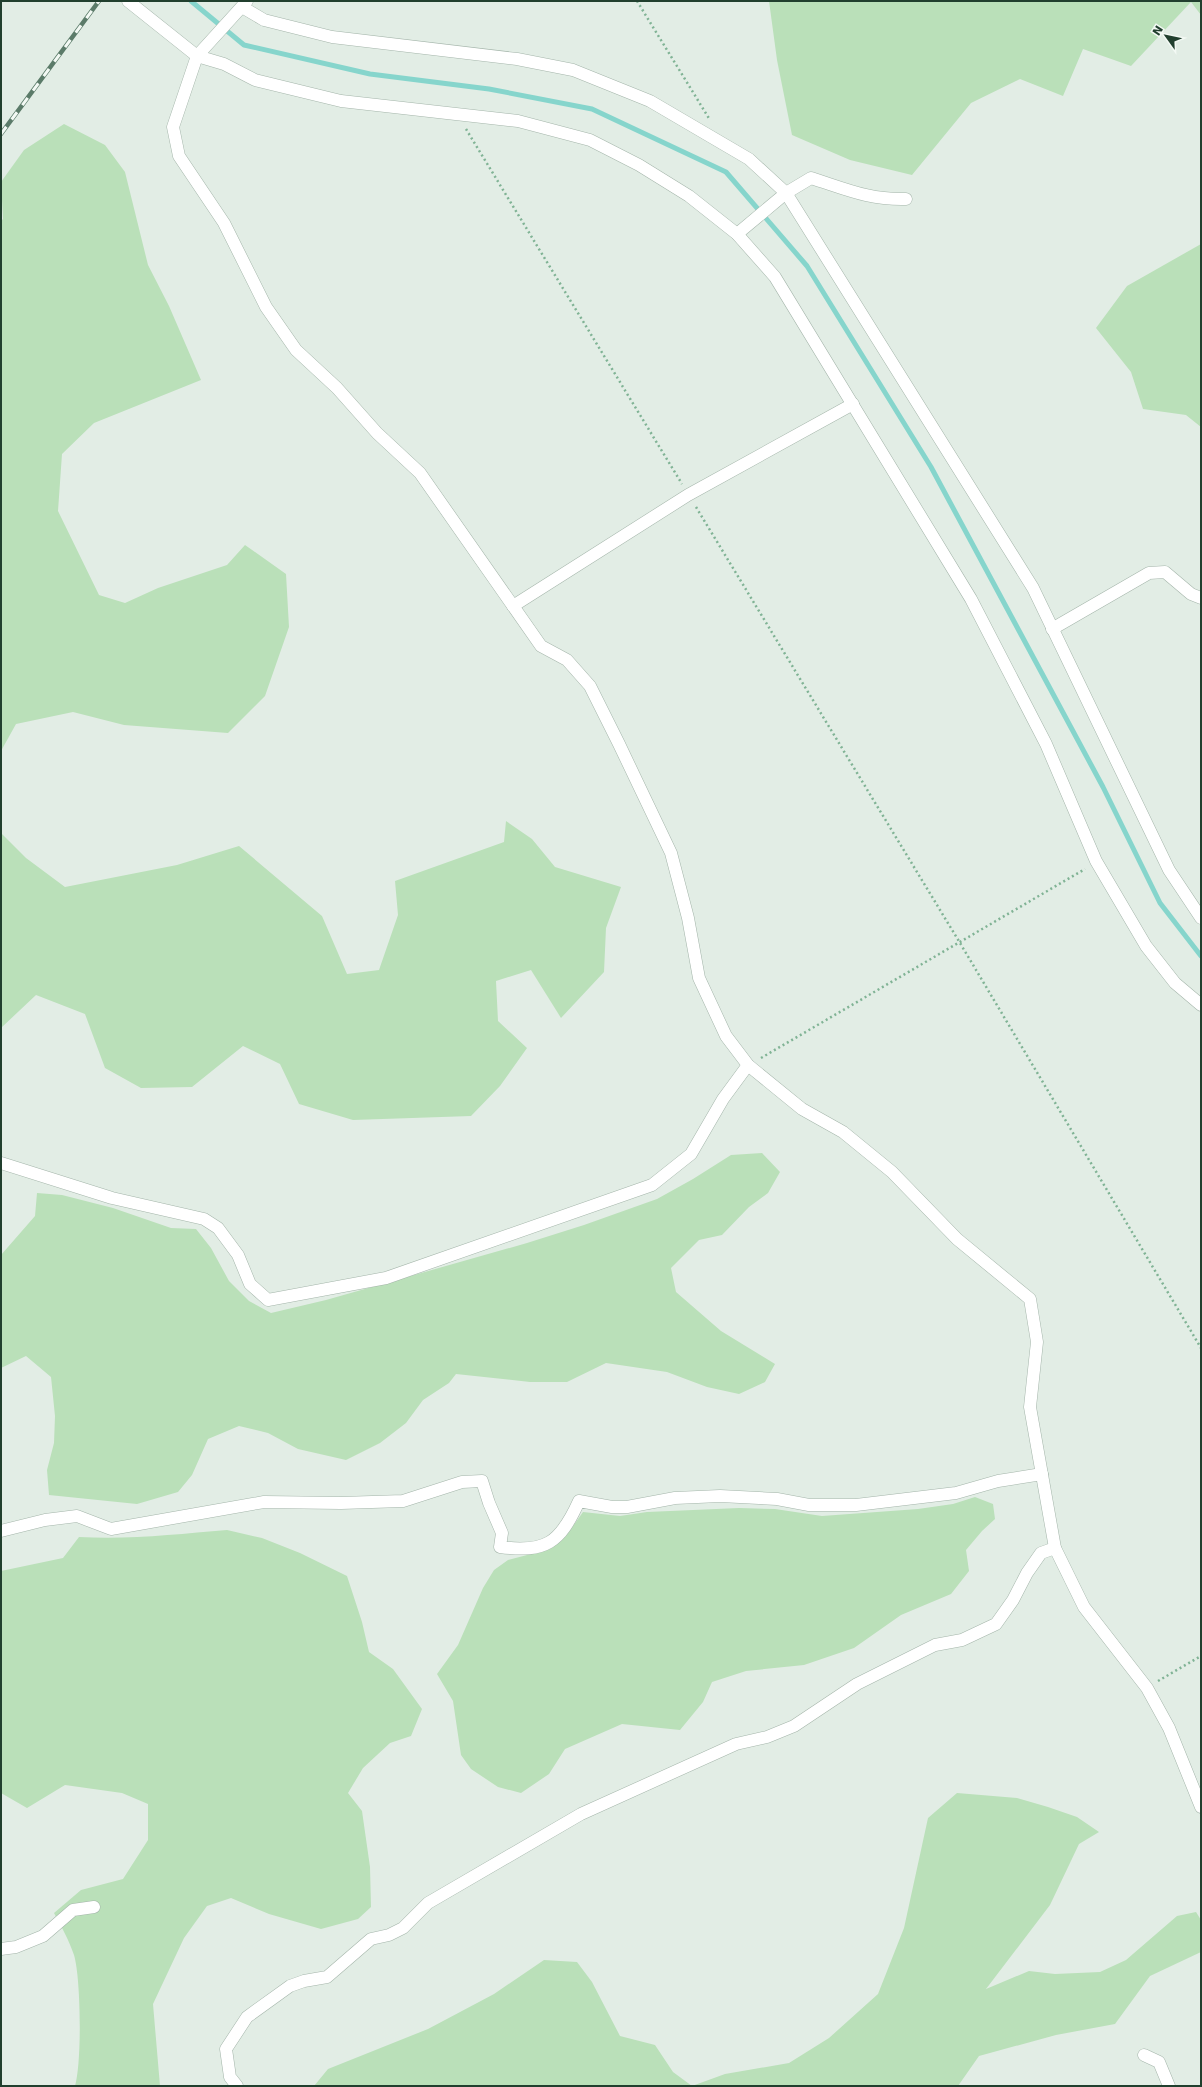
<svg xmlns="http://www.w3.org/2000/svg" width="1202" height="2087" font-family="'DejaVu Sans',sans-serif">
<rect width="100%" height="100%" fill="#e2ede5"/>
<g fill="#bae0b9">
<polygon points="769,1 1201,1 1201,15 1191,2 1131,66 1083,49 1063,96 1020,79 971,103 912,175 850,160 792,135 777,60"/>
<polygon points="64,124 105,145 125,172 148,265 169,306 201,380 94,423 62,454 58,511 99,595 125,603 158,588 227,565 245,545 286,574 289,627 265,696 228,733 124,725 73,712 16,724 1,751 1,221 3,219 1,182 24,150"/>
<polygon points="1201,244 1201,427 1186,415 1143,409 1131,372 1096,328 1127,286"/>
<polygon points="506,821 532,839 555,867 621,887 606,928 604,972 561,1018 531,970 496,981 498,1021 527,1048 500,1086 471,1116 353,1120 299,1104 280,1064 243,1046 192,1087 141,1088 105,1068 85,1014 36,995 1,1028 1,833 26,858 65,887 177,865 239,846 322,916 347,974 379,970 398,915 395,881 504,842"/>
<polygon points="762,1153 780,1172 768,1193 749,1207 722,1235 699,1240 671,1268 676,1292 721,1331 775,1364 765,1382 739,1394 707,1387 667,1372 606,1363 567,1382 530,1382 456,1374 449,1383 423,1400 406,1423 380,1443 346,1460 298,1449 268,1433 239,1426 208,1439 192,1475 178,1492 137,1504 49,1495 47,1470 54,1443 55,1416 51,1377 26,1356 1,1368 1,1255 35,1216 37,1193 62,1195 113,1208 171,1228 196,1229 211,1248 229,1281 249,1301 271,1313 326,1300 527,1243 584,1225 657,1199 693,1179 731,1155"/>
<polygon points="975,1497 993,1504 995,1519 982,1531 966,1550 969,1571 951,1594 901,1615 854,1648 804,1665 746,1671 712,1682 703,1702 680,1730 622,1724 565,1749 549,1774 521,1793 498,1787 471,1769 461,1755 453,1701 437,1674 458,1645 483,1588 494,1570 508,1560 550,1549 566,1536 583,1512 620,1516 647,1512 739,1508 775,1509 822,1516 918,1509 953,1504"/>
<path d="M227 1530 262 1538 300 1553 347 1576 362 1622 369 1652 393 1669 422 1709 411 1736 390 1743 363 1768 348 1793 362 1811 370 1867 371 1907 358 1919 321 1929 269 1914 231 1898 207 1906 184 1938 153 2004 160 2086H75C82 2063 81 1978 74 1955 69 1940 61 1926 54 1913L81 1890 123 1879 148 1840V1804L122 1793 65 1785 27 1808 1 1793V1571L63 1558 79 1537C129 1540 178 1534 227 1530Z"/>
<polygon points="957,1793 1017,1798 1048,1807 1077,1817 1099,1832 1079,1844 1050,1905 986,1989 1029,1971 1055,1974 1100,1972 1126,1960 1177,1916 1196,1912 1201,1920 1201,1952 1150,1976 1115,2024 1056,2035 979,2056 958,2086 314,2086 328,2069 428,2029 494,1994 544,1960 577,1962 592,1982 620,2036 655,2045 673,2072 692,2086 725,2074 789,2063 829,2038 878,1994 904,1928 928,1818"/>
</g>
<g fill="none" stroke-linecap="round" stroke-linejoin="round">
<polyline stroke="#86d5cc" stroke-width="5" points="191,1 244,45 370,74 489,89 592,109 726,172 807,266 931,467 1103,787 1160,903 1201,956"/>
<defs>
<g id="minor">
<polyline points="128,1 197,56 224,64 255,80 341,101 518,121 590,140 639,165 689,196 737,234 775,277 971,599 1046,744 1096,861 1146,946 1175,983 1201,1005"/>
<polyline points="247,1 197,56 173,127 179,156 224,223 266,307 296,350 337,388 377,433 420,473 541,646 567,660 590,686 619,744 671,853 688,918 699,978 726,1036 748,1065 802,1109 843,1132 892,1172 957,1239 1030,1299 1037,1342 1030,1407 1055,1548 1084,1607 1147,1688 1169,1728 1201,1807"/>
<polyline points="242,7 264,20 332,37 517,59 573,70 650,101 749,159 786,193 1033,588 1169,870 1201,918"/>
<path d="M737 234 786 193 811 178C846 189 869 200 906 199"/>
<polyline points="513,606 688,495 853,404"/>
<polyline points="1052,629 1149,573 1165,572 1191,594 1201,598"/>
<polyline points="1,1163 112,1198 204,1219 218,1228 238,1255 250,1284 268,1300 386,1278 652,1185 691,1154 723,1099 748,1065"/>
<path d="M1 1531 45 1520 77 1516 111 1529 264 1502 341 1503 403 1501 462 1482 482 1481 489 1503 502 1533 500 1547C546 1553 560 1543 579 1501L612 1507H627L675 1498 720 1496 777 1499 809 1505H856L956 1493 998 1481 1042 1474"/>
<polyline points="1,1949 16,1947 43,1936 73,1910 94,1907"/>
<polyline points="1144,2055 1159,2062 1169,2086"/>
<polyline points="237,2086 230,2077 226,2049 247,2017 290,1986 304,1981 327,1977 371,1939 389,1935 403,1928 428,1903 581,1814 736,1744 767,1737 794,1726 857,1684 935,1645 962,1640 996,1624 1013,1600 1027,1573 1041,1553 1055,1548"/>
</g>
</defs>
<use href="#minor" stroke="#a4b5aa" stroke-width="13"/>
<g stroke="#80b395" stroke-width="2.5" stroke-dasharray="2 3" stroke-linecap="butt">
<polyline points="637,1 710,120"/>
<polyline points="466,129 682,484"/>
<polyline points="696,507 960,943 1201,1348"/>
<polyline points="761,1058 1085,869"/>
<polyline points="1158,1681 1201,1656"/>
</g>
<use href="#minor" stroke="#fff" stroke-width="12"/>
<defs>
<polyline id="rail" points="1,134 99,1"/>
</defs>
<use href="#rail" stroke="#5b7b69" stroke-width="4.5"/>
<use href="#rail" stroke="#f3f9f4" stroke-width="3" stroke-dasharray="9" stroke-linecap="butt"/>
</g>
<rect width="1202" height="2087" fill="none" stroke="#213f2e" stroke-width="4"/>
<g transform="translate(1166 36) rotate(303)" stroke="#f3f9f4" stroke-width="3" paint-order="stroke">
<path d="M0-3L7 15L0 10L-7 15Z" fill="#213f2e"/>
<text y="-6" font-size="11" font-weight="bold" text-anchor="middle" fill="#213f2e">N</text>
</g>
</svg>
